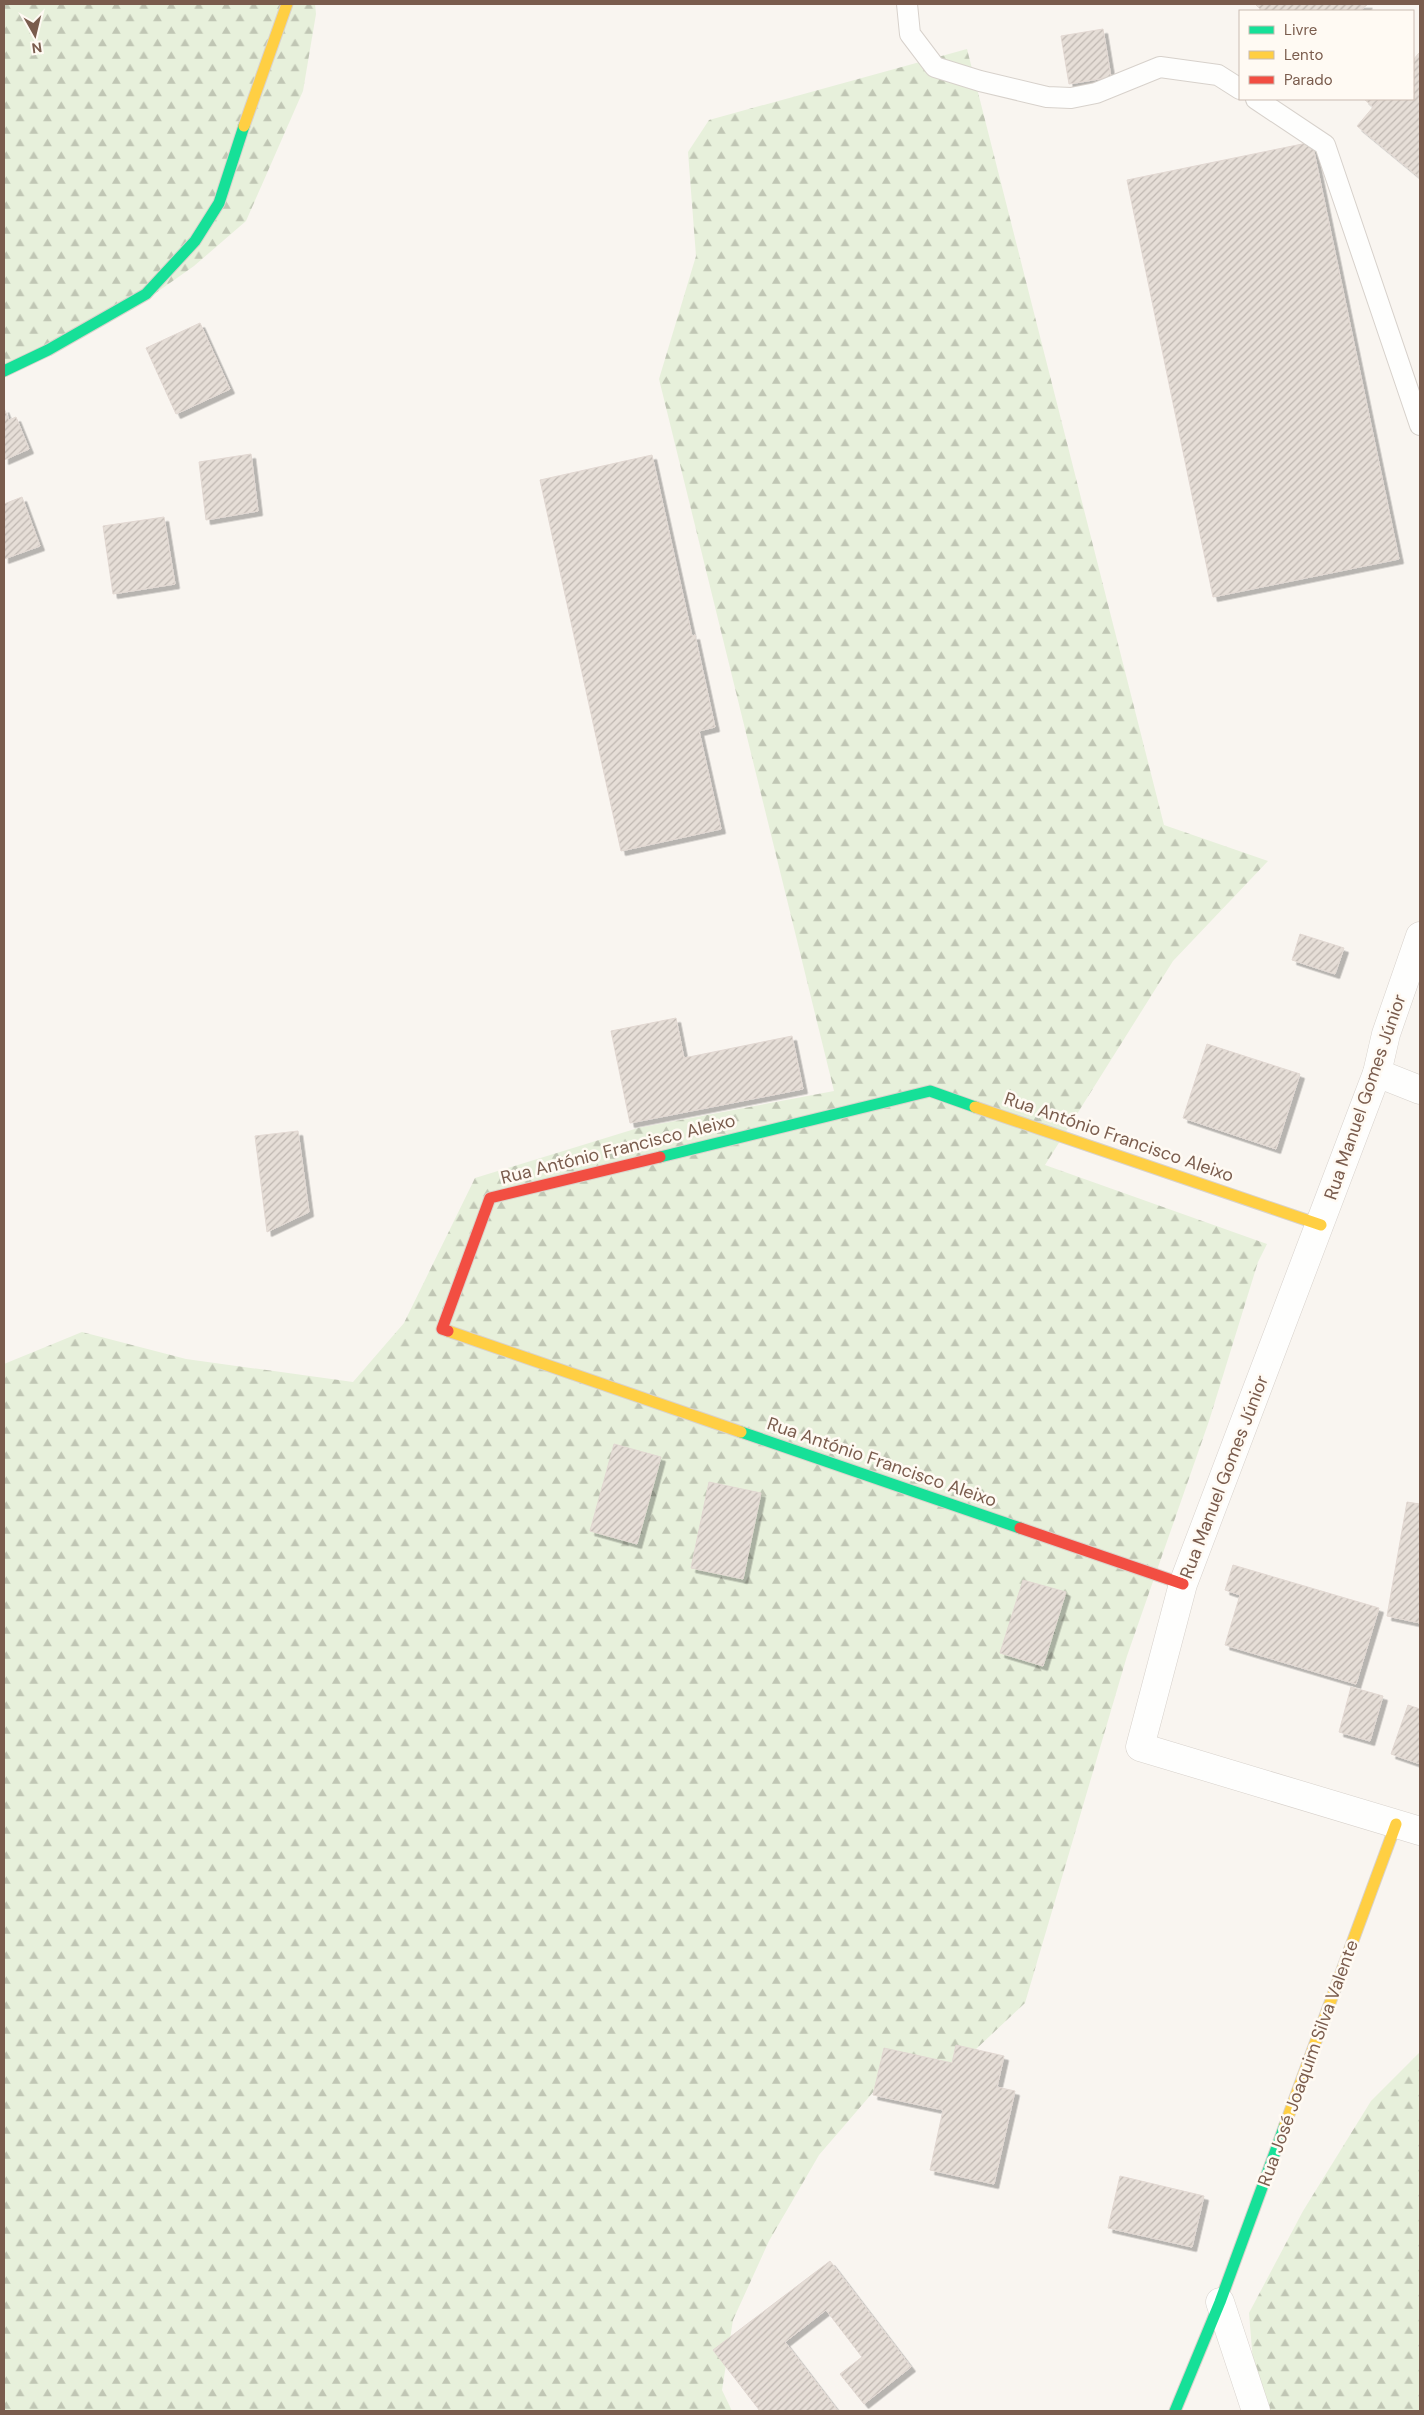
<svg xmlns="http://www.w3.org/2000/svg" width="1424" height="2415" font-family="'DM Sans',sans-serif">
<defs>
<pattern id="forest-firs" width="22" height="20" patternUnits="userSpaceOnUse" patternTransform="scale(1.25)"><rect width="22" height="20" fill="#e7f0db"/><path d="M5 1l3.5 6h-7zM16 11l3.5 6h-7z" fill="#c0c6b4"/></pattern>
<pattern id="building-hatch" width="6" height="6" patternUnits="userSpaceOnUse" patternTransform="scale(1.25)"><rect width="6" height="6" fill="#e6ded7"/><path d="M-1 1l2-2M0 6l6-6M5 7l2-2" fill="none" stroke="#bfb7b1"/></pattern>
<filter id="shadow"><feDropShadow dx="4.5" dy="4.5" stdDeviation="0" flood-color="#0004"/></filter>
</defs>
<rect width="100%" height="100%" fill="#f9f5f0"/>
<g fill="url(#forest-firs)">
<polygon points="4,4 315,4 316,14 303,91 246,221 194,266 133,309 4,375"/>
<polygon points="967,49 1164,825 1268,861 1173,961 1045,1165 1267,1244 1258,1262 1209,1421 1127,1656 1025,2003 959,2065 887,2076 819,2155 769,2241 733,2320 722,2390 732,2411 4,2411 4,1364 82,1332 186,1359 353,1382 404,1323 475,1178 638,1128 834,1091 659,379 696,256 688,152 709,120"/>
<polygon points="1420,2052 1420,2411 1262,2411 1256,2398 1249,2313 1303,2211 1371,2101"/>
</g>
<g fill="url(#building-hatch)" stroke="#e2d8d2" filter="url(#shadow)">
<polygon points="1255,4 1368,4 1360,11 1262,11"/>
<polygon points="1103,29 1111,77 1069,84 1061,36"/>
<polygon points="1419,53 1420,54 1420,178 1357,126 1380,99 1413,99 1413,60"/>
<polygon points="1364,99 1380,99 1373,107"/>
<polygon points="1312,142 1399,559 1213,597 1127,180"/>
<polygon points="200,323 230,389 176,414 146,348"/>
<polygon points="4,408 9,420 16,417 29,449 4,460"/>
<polygon points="251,454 258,511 206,520 199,462"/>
<polygon points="652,455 692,636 695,635 715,727 699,731 721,829 621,851 540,480"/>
<polygon points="22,497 40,546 4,559 4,504"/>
<polygon points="164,517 175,584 113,594 103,526"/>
<polygon points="1300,934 1344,948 1335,974 1292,960"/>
<polygon points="676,1018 684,1058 792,1036 803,1089 630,1123 611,1031"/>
<polygon points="1207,1044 1300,1074 1276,1149 1183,1118"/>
<polygon points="298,1131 309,1212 267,1232 255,1136"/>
<polygon points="614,1444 661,1457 637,1544 590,1531"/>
<polygon points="709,1482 761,1493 743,1579 691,1568"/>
<polygon points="1407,1502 1420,1504 1420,1623 1387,1616"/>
<polygon points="1233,1565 1379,1608 1356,1684 1225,1645 1240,1595 1225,1590"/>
<polygon points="1023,1580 1066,1592 1043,1666 1000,1653"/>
<polygon points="1351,1687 1383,1696 1370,1741 1339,1732"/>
<polygon points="1408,1705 1420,1709 1420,1764 1391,1754"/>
<polygon points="956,2045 1004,2056 997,2087 1015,2091 994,2184 930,2170 943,2110 873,2095 884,2048 952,2063"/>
<polygon points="1120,2176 1204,2196 1192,2247 1108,2228"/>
<polygon points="830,2261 911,2367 864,2404 840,2374 862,2357 826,2310 785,2342 838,2411 760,2411 713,2350"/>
</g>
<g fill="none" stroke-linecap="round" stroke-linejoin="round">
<defs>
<g id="lane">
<polyline points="907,4 910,34 935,67 980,81 1047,97 1071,98 1096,93 1160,67 1218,75 1240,89"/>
<polyline points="1256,99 1325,145 1420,425"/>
</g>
<g id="street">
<polyline points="1420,936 1386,1034 1377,1073 1183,1584 1140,1747 1420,1831"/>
<polyline points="1377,1073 1420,1090"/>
<polyline points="1220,2302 1256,2411"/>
</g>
<g id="fast">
<polyline points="4,371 48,350 146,294 195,241 219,203 244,126"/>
<polyline points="660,1157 930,1091 975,1107"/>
<polyline points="741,1432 1020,1528"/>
<polyline points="1175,2411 1220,2302 1285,2125"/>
</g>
<g id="slow">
<polyline points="244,126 287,4"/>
<polyline points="975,1107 1321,1225"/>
<polyline points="448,1331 741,1432"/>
<polyline points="1285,2125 1396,1824"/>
</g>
<g id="jam">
<polyline points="448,1331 442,1329 490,1198 660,1157"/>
<polyline points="1020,1528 1183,1584"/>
</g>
</defs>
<use href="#lane" stroke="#d7d1cb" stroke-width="22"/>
<use href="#street" stroke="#d7d1cb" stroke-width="29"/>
<use href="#fast" stroke="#d9d2cb" stroke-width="13"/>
<use href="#slow" stroke="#d9d2cb" stroke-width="13"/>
<use href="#jam" stroke="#d9d2cb" stroke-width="13"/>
<use href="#lane" stroke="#fefefd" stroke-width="20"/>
<use href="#street" stroke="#fefefd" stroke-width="28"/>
<use href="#fast" stroke="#16e098" stroke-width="11"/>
<use href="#slow" stroke="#ffcf43" stroke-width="11"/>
<use href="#jam" stroke="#f24e42" stroke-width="11"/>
</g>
<g text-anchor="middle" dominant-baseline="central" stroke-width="5" stroke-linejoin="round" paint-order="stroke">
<g font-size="18" fill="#7a5c4d" stroke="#fffaf3">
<text transform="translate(1365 1097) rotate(-71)">Rua Manuel Gomes Júnior</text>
<text transform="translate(1119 1137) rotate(19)">Rua António Francisco Aleixo</text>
<text transform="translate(618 1149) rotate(-14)">Rua António Francisco Aleixo</text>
<text transform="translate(882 1462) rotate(19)">Rua António Francisco Aleixo</text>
<text transform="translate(1224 1477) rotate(-69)">Rua Manuel Gomes Júnior</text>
<text transform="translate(1308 2063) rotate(-70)">Rua José Joaquim Silva Valente</text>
</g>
</g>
<rect width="1424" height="2415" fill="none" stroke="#7a5c4d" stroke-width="10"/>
<rect x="1239" y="10" width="175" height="90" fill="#fffaf3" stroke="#cabbb1"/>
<rect x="1249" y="26" width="25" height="8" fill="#16e098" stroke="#cabbb1"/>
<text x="1284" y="35" font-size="15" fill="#7a5c4d">Livre</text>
<rect x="1249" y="51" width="25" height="8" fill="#ffcf43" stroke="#cabbb1"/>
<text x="1284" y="60" font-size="15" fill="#7a5c4d">Lento</text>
<rect x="1249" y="76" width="25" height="8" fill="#f24e42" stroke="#cabbb1"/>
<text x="1284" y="85" font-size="15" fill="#7a5c4d">Parado</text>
<g transform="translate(35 35) rotate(172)" stroke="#fffaf3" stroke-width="4" paint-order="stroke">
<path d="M0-4L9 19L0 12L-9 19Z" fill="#7a5c4d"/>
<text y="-8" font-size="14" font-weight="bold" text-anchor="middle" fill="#7a5c4d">N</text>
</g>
</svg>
